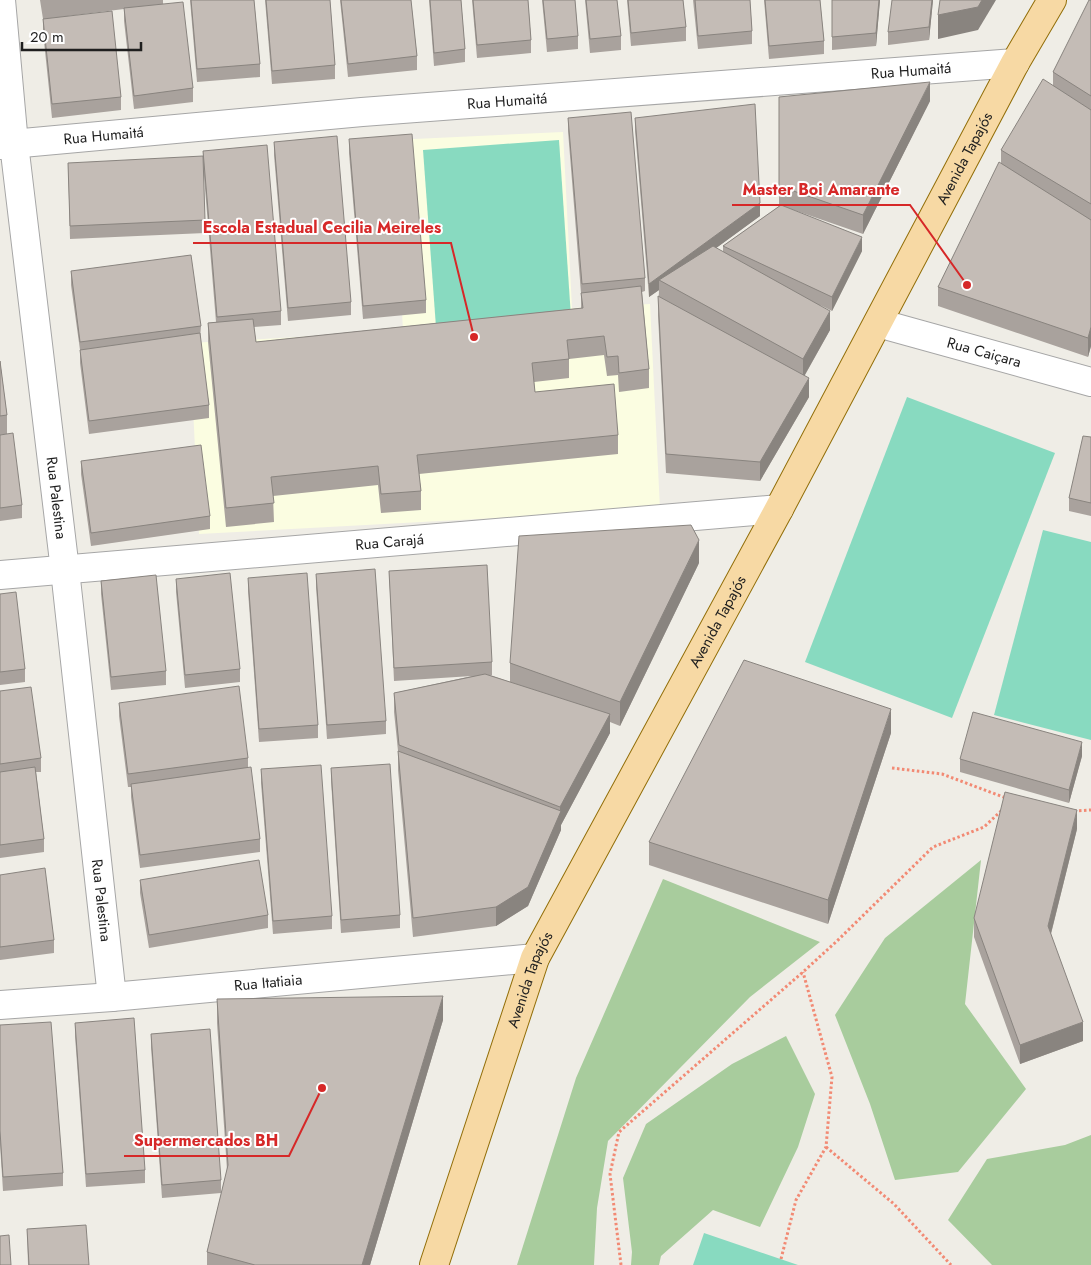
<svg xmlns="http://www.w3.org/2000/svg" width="1091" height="1265" font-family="Jost,sans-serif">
<rect width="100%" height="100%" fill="#efede6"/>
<polygon fill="#fbfde1" points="563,132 572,308 650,304 660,509 199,534 190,343 403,331 393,140"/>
<g fill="#a8cc9d">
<polygon points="981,860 965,1004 1026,1089 958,1172 895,1180 870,1104 835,1015 885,938"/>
<polygon points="663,879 820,942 750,997 608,1141 597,1208 594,1265 517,1265 576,1078"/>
<polygon points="786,1036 815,1094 798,1147 760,1227 713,1210 661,1256 659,1265 631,1265 632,1252 623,1178 646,1124 732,1064"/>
<polygon points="1091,1135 1091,1265 992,1265 948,1220 987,1159 1065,1145"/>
</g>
<g fill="#88dac0">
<polygon points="559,140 571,317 436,327 423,150"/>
<polygon points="907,397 1055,453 952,718 805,662"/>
<polygon points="1043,530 1091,542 1091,740 994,715"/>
<polygon points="704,1233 798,1265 693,1265"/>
</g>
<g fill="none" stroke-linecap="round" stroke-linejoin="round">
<defs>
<g id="minor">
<path id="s1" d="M1 0 14 144 65 570 112 997"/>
<path id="s2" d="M0 145 362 112 1015 63"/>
<path id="s3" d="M878 323 1091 382"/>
<path id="s4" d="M0 575 779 509"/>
<path id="s5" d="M0 1005 112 997 535 958"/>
</g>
<g id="major">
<path id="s6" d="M434 1265 535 958 779 509 1015 63 1052 0"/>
</g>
</defs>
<use href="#minor" stroke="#a6a6a6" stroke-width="30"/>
<use href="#major" stroke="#926e08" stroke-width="30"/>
<g stroke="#f28a74" stroke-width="3" stroke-dasharray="2.5 2.5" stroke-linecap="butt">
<polyline points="892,768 942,774 1006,798"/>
<polyline points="1074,811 1091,810"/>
<polyline points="826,1147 894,1204 951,1265"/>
<polyline points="781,1259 796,1200 826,1147 832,1077 803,972"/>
<polyline points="621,1265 610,1174 619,1132 803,972 837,941 933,847 984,827 1001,811"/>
</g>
<use href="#minor" stroke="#fff" stroke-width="28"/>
<use href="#major" stroke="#f7d9a4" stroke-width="28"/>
</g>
<g fill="#a9a29d">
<polygon points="40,0 163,0 163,3 193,88 193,102 134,109 124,21 124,9 68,16 121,97 121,110 52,118 43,32 43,19"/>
<polygon points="190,0 254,0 260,64 260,77 197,82"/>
<polygon points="265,0 330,0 335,65 335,79 272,84"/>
<polygon points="340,0 411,0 417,56 417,70 348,77"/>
<polygon points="429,0 461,0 465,49 465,62 434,66"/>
<polygon points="472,0 528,0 531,40 531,53 477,58"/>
<polygon points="542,0 575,0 578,36 578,49 547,52"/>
<polygon points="585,0 617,0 621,36 621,50 590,53"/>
<polygon points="627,0 683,0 686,27 686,41 631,46"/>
<polygon points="693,0 750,0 752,31 752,44 698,49"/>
<polygon points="764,0 820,0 824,41 824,54 769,59"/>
<polygon points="832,0 880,0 876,46 832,50"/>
<polygon points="933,0 929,40 888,45 888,32"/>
<polygon points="1091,0 1091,346 1088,357 938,306 938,287 1001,163 1001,150 1053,85 1053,72"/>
<polygon points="779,97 930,101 863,234 785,207 862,251 832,311 820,305 830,330 805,375 809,397 760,481 666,473 658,315 659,290 649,297 635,131 635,118 760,216 716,248 723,252 723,246 781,205 779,205"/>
<polygon points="568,118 645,278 645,291 642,292 649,369 649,388 619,392 618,375 607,376 604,355 569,359 569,378 534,382 535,392 618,435 618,454 419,474 421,491 421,510 381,513 378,485 273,496 274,522 226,527 208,342 208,323 216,322 203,164 203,151 281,311 281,325 254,327 256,342 581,308 581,293 568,131"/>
<polygon points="349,139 426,300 426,313 363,319 349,153"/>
<polygon points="274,142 351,302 351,315 288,321 274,155"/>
<polygon points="68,163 205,220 205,233 70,239"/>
<polygon points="71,271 201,326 200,339 209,405 209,418 89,434 80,363 80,350 71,285"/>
<polygon points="0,361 7,415 7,434 0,435"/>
<polygon points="0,435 22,505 22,518 0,521"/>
<polygon points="1091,437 1091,516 1069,511 1069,498"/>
<polygon points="81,461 210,516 210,529 91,546 81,474"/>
<polygon points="699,563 620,726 610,722 610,733 561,825 561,830 528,906 496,926 413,937 398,770 398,751 394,712 394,693 472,676 394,681 389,571 492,662 492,675 490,675 510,682 510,663"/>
<polygon points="316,574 386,721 386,734 327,739 316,587"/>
<polygon points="248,578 318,725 318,738 259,742 248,591"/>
<polygon points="176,579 240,669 240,682 185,688 176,592"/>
<polygon points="101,581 166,671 166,685 111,690 101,594"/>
<polygon points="0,594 25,669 25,682 0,685"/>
<polygon points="0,691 41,758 41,772 36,772 44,839 44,852 0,858"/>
<polygon points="119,703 248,758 248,768 260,839 260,852 140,868 131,797 131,787 128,787 119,716"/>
<polygon points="891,733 828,924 649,865 649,842"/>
<polygon points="1082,756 1069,803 960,772 960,759"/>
<polygon points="331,768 400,915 400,928 341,933 331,781"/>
<polygon points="261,769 332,916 332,929 273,934 261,783"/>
<polygon points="1077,829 1051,934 1083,1041 1020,1064 974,937 974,918"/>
<polygon points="0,875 54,940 54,953 0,960"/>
<polygon points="140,880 268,915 268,928 149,948 140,893"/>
<polygon points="217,999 443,1020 370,1265 207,1265 207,1252 227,1170 217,1023"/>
<polygon points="75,1023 145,1170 145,1183 86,1187 75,1036"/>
<polygon points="0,1025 63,1173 63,1186 3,1191 0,1144"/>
<polygon points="151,1034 221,1180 221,1193 162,1198 151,1047"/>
<polygon points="27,1229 89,1265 28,1265"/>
</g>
<g fill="#89847f">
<polygon points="879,0 880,0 876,46 876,33"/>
<polygon points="932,0 933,0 929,40 929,27"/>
<polygon points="982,0 996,0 978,30 938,39 938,15"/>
<polygon points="930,82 930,101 863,234 863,215"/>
<polygon points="760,203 760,216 667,284 659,280 659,290 649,297 649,284"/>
<polygon points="862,237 862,251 832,311 832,297"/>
<polygon points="830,311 830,330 803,378 803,359"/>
<polygon points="1091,327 1091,346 1088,357 1088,338"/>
<polygon points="809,378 809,397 760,481 760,462"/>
<polygon points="699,540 699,563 620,726 620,702"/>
<polygon points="891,709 891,733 828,924 828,900"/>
<polygon points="610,714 610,733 561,825 561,830 528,906 496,926 496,907 560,813 560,807"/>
<polygon points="1082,742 1082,756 1069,803 1069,790"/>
<polygon points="1077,810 1077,829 1048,945 1048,926"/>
<polygon points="443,996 443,1020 370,1265 362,1265"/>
<polygon points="1083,1022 1083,1041 1020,1064 1020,1045"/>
</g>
<g fill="#c4bcb6" stroke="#89847f">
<polygon points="191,0 254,0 260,64 197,69"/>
<polygon points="266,0 330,0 335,65 272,71"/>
<polygon points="341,0 411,0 417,56 348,64"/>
<polygon points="430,0 461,0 465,49 434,53"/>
<polygon points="473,0 528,0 531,40 477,45"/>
<polygon points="543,0 575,0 578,36 547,39"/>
<polygon points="586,0 617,0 621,36 590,39"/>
<polygon points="628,0 683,0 686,27 631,33"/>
<polygon points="695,0 750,0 752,31 698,36"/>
<polygon points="765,0 820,0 824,41 769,46"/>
<polygon points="832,0 879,0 876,33 832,37"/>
<polygon points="892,0 932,0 929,27 888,32"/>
<polygon points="940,0 982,0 978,7 938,15"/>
<polygon points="1089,0 1091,0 1091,96 1053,72"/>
<polygon points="183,2 193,88 134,96 124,8"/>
<polygon points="112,11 121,97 52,104 43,19"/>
<polygon points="1043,79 1091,110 1091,204 1001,150"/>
<polygon points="930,82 863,215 779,186 779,97"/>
<polygon points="755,104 760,203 649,284 635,118"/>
<polygon points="631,112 645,278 582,284 568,118"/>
<polygon points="412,134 426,300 363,306 349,139"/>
<polygon points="337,136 351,302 288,308 274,142"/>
<polygon points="267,145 281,311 217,317 203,151"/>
<polygon points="203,156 205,220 70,226 68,163"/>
<polygon points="999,162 1091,220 1091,327 1088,338 938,287"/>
<polygon points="781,205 862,237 832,297 723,246"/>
<polygon points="713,246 830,311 803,359 659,280"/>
<polygon points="191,255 201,326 80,342 71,271"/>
<polygon points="641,286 649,369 619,373 618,356 607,357 604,336 567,340 569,359 532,363 535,392 614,384 618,435 417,455 421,491 381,494 378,466 271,477 274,503 226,508 208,323 253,319 256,342 583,308 581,293"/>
<polygon points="658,296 809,378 760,462 666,454"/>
<polygon points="200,333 209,405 89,421 80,350"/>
<polygon points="0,361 7,415 0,416"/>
<polygon points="13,433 22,505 0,508 0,435"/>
<polygon points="1083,436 1091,437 1091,503 1069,498"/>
<polygon points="201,445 210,516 91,533 81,461"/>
<polygon points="691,525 699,540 620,702 510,663 519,536"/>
<polygon points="487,565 492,662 394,668 389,571"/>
<polygon points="375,569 386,721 327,725 316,574"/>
<polygon points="230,573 240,669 185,675 176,579"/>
<polygon points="307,573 318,725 259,729 248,578"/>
<polygon points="156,575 166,671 111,677 101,581"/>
<polygon points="16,592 25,669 0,672 0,594"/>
<polygon points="744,660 891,709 828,900 649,842"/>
<polygon points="485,674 610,714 560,807 399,745 394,693"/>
<polygon points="239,686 248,758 128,774 119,703"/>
<polygon points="31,687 41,758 0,764 0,691"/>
<polygon points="973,712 1082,742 1069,790 960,759"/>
<polygon points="398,751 561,811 528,887 496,907 413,918"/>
<polygon points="390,764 400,915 341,920 331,768"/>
<polygon points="321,765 332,916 273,921 261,769"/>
<polygon points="35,767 44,839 0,845 0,772"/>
<polygon points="251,767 260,839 140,855 131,784"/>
<polygon points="1005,792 1077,810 1048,926 1083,1022 1020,1045 974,918"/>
<polygon points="259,860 268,915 149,935 140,880"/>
<polygon points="45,868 54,940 0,947 0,875"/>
<polygon points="443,996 362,1265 255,1265 207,1252 228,1165 217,999"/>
<polygon points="134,1018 145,1170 86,1174 75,1023"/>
<polygon points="51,1022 63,1173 3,1177 0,1131 0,1025"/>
<polygon points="210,1029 221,1180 162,1185 151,1034"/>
<polygon points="86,1225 89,1265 29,1265 27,1229"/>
<polygon points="9,1235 11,1265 0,1265 0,1236"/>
</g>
<g text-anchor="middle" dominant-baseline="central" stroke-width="4" stroke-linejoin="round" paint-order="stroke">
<g font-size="15" fill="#1f1f1f" stroke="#fff">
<text stroke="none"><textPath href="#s2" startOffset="914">Rua Humaitá</textPath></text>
<text stroke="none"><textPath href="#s2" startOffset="509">Rua Humaitá</textPath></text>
<text stroke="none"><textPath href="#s2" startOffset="104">Rua Humaitá</textPath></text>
<text stroke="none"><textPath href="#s6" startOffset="1231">Avenida Tapajós</textPath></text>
<text stroke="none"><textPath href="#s3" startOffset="110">Rua Caiçara</textPath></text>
<text stroke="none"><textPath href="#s1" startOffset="501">Rua Palestina</textPath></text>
<text stroke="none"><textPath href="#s4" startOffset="391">Rua Carajá</textPath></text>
<text stroke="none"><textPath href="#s6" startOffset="706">Avenida Tapajós</textPath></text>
<text stroke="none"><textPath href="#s1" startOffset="906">Rua Palestina</textPath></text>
<text stroke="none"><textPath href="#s6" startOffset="301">Avenida Tapajós</textPath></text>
<text stroke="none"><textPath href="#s5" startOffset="269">Rua Itatiaia</textPath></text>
</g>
</g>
<path fill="none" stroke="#d62828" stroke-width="2" d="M967 285L910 205H732M474 337L451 243H193M322 1088L289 1156H124"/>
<g fill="#d62828" stroke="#fff" stroke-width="2">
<circle cx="967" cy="285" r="5"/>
<circle cx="474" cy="337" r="5"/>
<circle cx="322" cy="1088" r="5"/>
</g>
<g font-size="16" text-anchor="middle" font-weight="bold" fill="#d62828" stroke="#fff" stroke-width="4" stroke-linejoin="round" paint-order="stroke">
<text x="821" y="195">Master Boi Amarante</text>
<text x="322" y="233">Escola Estadual Cecilia Meireles</text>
<text x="206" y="1146">Supermercados BH</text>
</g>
<path d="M22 42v8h119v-8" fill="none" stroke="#1f1f1f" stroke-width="2.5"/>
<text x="30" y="42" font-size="15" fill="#1f1f1f" stroke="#ffffff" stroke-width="4" paint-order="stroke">20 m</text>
</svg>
